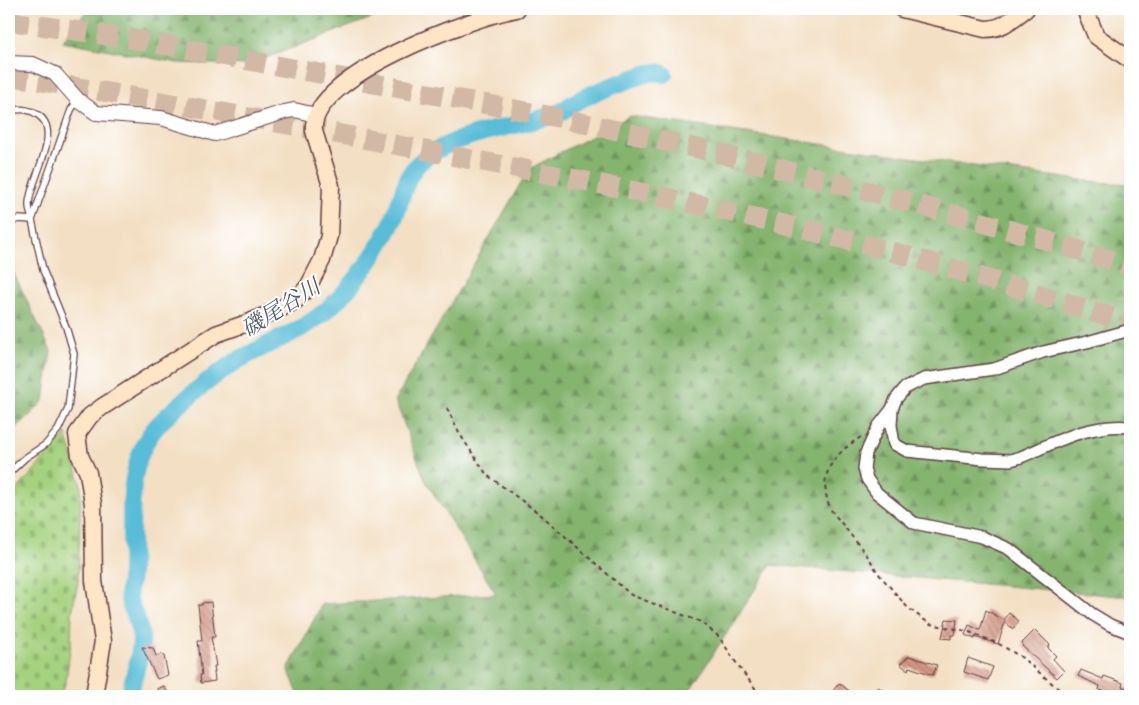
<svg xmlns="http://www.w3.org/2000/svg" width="1139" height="705" font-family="'IM FELL Double Pica','Noto Serif JP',serif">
<defs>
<pattern id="forest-firs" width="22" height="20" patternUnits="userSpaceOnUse" patternTransform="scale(1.25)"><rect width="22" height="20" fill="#84b46e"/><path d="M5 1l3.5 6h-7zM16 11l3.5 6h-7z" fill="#6e925b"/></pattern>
<pattern id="cemetery-stones" width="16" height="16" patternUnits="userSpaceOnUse" patternTransform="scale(1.25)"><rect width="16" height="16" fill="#a5d27f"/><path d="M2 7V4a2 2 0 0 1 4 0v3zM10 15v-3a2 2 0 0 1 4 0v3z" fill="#90b46e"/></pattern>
<pattern id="building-back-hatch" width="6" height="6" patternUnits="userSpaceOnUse" patternTransform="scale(1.25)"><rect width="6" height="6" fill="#d39884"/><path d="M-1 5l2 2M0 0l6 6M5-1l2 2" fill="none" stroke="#ad7b6c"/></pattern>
</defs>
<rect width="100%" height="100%" fill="#fff"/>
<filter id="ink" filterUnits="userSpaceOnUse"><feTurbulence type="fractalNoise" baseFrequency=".02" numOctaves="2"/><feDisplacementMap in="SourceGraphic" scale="10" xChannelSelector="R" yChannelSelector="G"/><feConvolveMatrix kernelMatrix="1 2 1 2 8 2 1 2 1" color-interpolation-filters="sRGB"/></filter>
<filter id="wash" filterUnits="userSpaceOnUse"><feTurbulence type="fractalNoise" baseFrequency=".0096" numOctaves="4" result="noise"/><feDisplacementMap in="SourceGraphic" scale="20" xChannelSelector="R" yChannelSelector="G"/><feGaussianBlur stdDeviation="1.12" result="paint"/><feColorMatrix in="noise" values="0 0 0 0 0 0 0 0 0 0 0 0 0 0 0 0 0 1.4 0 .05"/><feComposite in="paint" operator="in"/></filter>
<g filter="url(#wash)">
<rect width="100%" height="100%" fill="#f3dfc3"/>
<g fill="url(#forest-firs)" stroke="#676a4c">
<polygon points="88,9 395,9 248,65 177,63 63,41"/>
<polygon points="630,116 951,163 1097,182 1130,184 1130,597 771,565 686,696 299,696 288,669 322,604 496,594 425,480 395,400 529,169"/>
<polygon points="9,263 51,351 44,401 9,436"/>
</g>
<polygon fill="url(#cemetery-stones)" stroke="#787855" points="66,434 81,485 78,582 72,612 71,642 66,680 61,696 9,696 9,499"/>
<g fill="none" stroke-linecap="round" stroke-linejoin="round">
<path stroke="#5abdd8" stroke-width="18" d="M130 696C132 677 142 657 141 638 140 624 132 612 129 599 127 590 131 581 131 572 133 533 126 487 142 450 149 432 162 420 176 408 195 391 215 374 237 361 267 343 302 332 328 309 354 286 375 255 391 225 405 198 401 173 429 155 468 129 515 129 558 113 565 110 571 104 577 101 598 90 623 82 645 74L656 72 664 74"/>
</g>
<g id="blocks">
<g fill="url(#building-back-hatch)">
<polygon points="211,602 215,637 211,637 216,666 214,666 215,672 214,672 215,681 201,683 200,675 202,675 198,641 202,641 198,605 202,605 202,603"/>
<polygon points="986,610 1004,620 1009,613 1019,621 1013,629 1005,622 998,644 975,637 975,639 965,635 969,625 980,630"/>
<polygon points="946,619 957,620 955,635 951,635 951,639 942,638"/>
<polygon points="1035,630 1050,645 1048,648 1056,656 1053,659 1064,671 1057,678 1022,646 1023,645 1022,643"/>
<polygon points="142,647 153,648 156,656 161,654 164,656 168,675 157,679"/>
<polygon points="909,656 937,665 933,675 909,667 908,670 900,664"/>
<polygon points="968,658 993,667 988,680 964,672"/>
<polygon points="1081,670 1103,679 1104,676 1123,683 1122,687 1130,688 1130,696 1116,696 1099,690 1100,686 1078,676"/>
<polygon points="839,683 856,696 838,696 832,692"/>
<polygon points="164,686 168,694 160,696 157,689"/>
<polygon points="878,687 893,696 872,696"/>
</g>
</g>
</g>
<g filter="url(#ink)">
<use href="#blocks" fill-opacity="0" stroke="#633c42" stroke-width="1"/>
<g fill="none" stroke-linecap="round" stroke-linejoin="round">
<g stroke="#d1b9a5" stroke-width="20" stroke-dasharray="20 10" stroke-linecap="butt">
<polyline points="9,21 132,39 561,118 718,153 887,196 1045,240 1130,266"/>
<path d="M9 76C163 101 316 129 469 159 604 184 738 211 870 246 958 269 1044 296 1130 323"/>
</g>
<defs>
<g id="service">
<path d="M9 111C20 109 28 108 38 115 64 131 28 183 29 205 29 210 31 215 32 220L19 219 9 222"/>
<polyline points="9,473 25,458 46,444 58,430 68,409 74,354 66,327 43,270 32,220 71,110 77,101"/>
</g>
<g id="minor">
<polyline points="1130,330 1087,342 1043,352 994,369 924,379 905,388 896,399 892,409 878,427 866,453 864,469 867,479 877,493 914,523 982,537 1009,549 1092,614 1110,625 1130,633"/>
<path d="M892 409 891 425 894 444 907 451 983 459 1011 460 1021 457C1056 442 1090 423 1130 427"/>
</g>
<polyline id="tertiary" points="9,63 33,64 55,74 78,100 96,113 161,118 215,134 284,112 294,110 316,115"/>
<g id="secondary">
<path d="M902 9 985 29C1003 29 1012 19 1026 9"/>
<polyline points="1085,9 1096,36 1130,60"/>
<path d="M94 696 103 641 94 581 93 504 88 473 80 456 77 434 90 416 102 407 216 334 250 322 280 309 296 300 308 287 322 260 329 236 331 186 314 131C308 76 473 17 517 9"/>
</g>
</defs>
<use href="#service" stroke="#633c42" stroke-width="8"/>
<use href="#minor" stroke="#633c42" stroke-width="14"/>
<use href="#tertiary" stroke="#633c42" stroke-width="16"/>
<use href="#secondary" stroke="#633c42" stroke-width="19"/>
<g stroke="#633c42" stroke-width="2" stroke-dasharray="4 4" stroke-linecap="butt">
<polyline points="447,408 459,433 487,475 540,514 631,595 701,622 719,637 739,667 761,696"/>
<path d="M861 437C832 455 816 476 831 510L869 558 878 573 908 608 930 624 967 631 999 644 1021 657 1067 696"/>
</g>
<use href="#service" stroke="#fff" stroke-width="5.5"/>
<use href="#minor" stroke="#fff" stroke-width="11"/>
<use href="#tertiary" stroke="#fff" stroke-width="14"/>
<use href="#secondary" stroke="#fde5c5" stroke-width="16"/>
</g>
</g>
<g text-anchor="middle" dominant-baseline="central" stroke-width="4" stroke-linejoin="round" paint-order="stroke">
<g font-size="22" font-style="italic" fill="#505e70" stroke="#fff">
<text transform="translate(281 308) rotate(-32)">磯尾谷川</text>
</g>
</g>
<rect width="1139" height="705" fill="none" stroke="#fff" stroke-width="30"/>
</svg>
